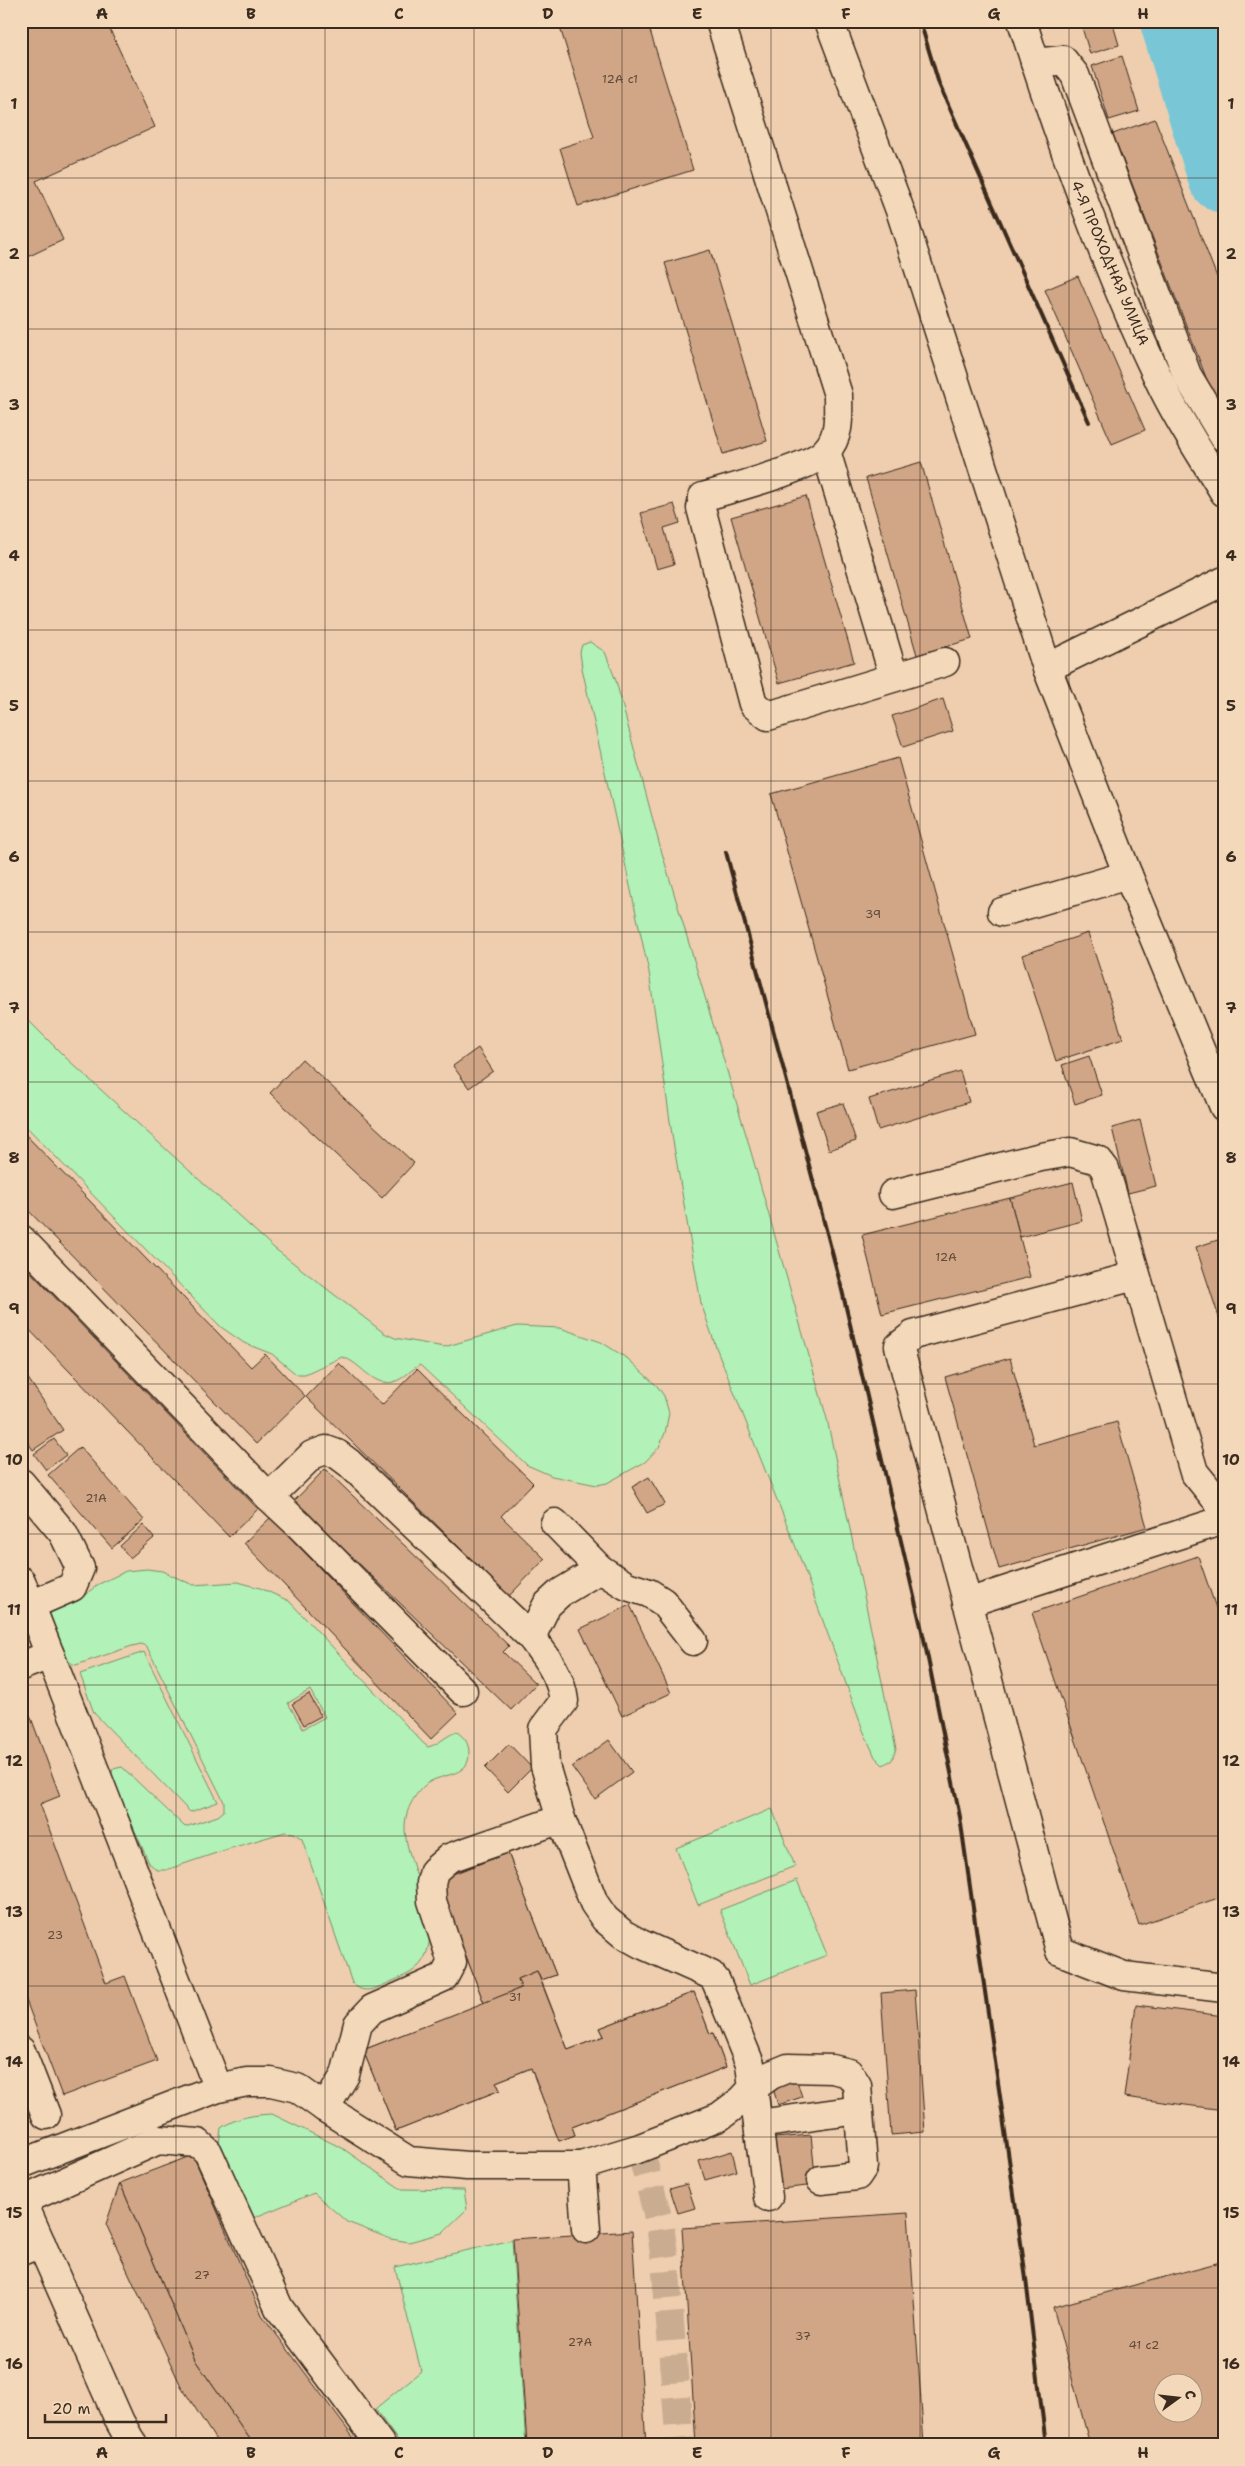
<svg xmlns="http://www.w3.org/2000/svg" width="1245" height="2466" font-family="'Shantell Sans',sans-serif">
<rect width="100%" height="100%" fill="#eeceae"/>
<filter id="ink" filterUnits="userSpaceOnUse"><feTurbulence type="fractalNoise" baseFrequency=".02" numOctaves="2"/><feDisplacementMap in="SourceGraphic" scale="10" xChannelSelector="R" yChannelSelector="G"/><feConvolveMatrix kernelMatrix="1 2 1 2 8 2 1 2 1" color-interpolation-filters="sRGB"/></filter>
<g filter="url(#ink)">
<g fill="#b2f1b7" stroke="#768e6a" fill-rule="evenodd">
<polygon points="590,642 605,652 616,681 659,843 747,1138 827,1419 896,1749 892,1760 883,1765 875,1757 863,1730 797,1550 716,1347 701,1303 672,1135 649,972 582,668 580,652 582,645"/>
<path d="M21 1013 65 1057 274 1248 384 1333 395 1338 444 1347 517 1326 560 1328 601 1342 628 1359 658 1387 664 1396 669 1413 665 1433 659 1447 645 1462 607 1483 597 1485 552 1476 527 1465 420 1365C410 1370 404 1379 393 1382 372 1387 361 1362 342 1357L305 1374H296L272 1354 244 1343 221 1327 21 1121Z"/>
<path d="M147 1569 162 1571 193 1585 238 1582 260 1588 289 1601 423 1743 428 1747C440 1744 446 1735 457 1732 465 1738 469 1743 469 1754 469 1779 438 1772 424 1786 412 1797 404 1814 405 1830 407 1870 456 1944 410 1973 403 1977 394 1980 386 1984 372 1990 363 1994 352 1983L302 1839 294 1833 285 1832 228 1849 166 1870H157L149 1863 111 1776 113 1769 122 1767 185 1827 218 1816 224 1811V1802L147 1647 141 1644 132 1646 76 1665C57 1660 54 1632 48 1615L54 1610 79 1600 97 1585 126 1571ZM310 1690 325 1717 303 1729 288 1703Z"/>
<polygon points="144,1652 218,1802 190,1812 94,1713 80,1674"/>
<polygon points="772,1809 795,1866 698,1905 676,1848"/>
<polygon points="797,1880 827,1955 750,1985 720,1910"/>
<path d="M272 2114 342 2148 401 2189 464 2190 467 2209 442 2233 409 2242 391 2239 347 2222 314 2193 253 2218 249 2216 219 2145 221 2128C237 2117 253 2115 272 2114Z"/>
<polygon points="512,2240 526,2445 401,2445 375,2409 421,2371 395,2267"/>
</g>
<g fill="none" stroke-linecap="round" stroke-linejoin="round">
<polyline stroke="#79c6d7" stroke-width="72" points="1176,21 1224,177"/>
</g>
<g fill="#d0a686" stroke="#3b2a1e" fill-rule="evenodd">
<polygon points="21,21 106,21 155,127 36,181 63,240 21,260"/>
<polygon points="558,21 647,21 693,170 578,206 560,148 594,137"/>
<polygon points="1080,21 1112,21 1119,45 1090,54"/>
<polygon points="1122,56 1139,111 1109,120 1092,66"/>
<polygon points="1155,119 1224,295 1224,412 1210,388 1113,134"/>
<polygon points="710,250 767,441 723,454 665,263"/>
<polygon points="1078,276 1145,430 1112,444 1045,290"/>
<polygon points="921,462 972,639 917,655 866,478"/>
<polygon points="806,496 854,662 779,683 731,517"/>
<polygon points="674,504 680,523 664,528 674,564 657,569 641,513"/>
<polygon points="943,699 953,731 903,747 892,716"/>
<polygon points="898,758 975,1034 848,1069 771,794"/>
<polygon points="1088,933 1123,1039 1056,1061 1022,955"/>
<polygon points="478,1048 493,1071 469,1088 453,1066"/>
<polygon points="1089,1056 1102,1095 1075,1104 1062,1065"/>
<polygon points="302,1059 414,1163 382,1198 270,1093"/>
<polygon points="960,1071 969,1102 878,1130 869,1099"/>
<polygon points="843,1103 856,1141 829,1150 816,1111"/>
<polygon points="1140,1120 1156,1186 1128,1193 1112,1128"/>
<polygon points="21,1130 251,1367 265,1354 305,1396 256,1444 21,1203"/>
<polygon points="1073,1182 1082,1221 1020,1237 1010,1198"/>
<polygon points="1010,1198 1030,1277 882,1314 862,1235"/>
<polygon points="1224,1238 1224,1333 1196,1247"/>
<polygon points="21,1262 258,1509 229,1537 21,1321"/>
<polygon points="1010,1358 1034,1445 1117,1422 1147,1527 999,1569 945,1377"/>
<polygon points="339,1363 382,1405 417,1369 533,1483 501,1516 545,1559 509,1596 306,1397"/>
<polygon points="23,1371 63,1430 33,1450 21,1433"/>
<polygon points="54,1439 66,1455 46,1470 34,1454"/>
<polygon points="80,1447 144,1520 112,1548 48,1475"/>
<polygon points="325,1469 509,1646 503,1652 536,1684 511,1710 294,1501"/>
<polygon points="649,1477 665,1504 647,1513 632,1487"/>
<polygon points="271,1517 458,1713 431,1739 244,1543"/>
<polygon points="143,1525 154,1538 130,1558 120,1546"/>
<polygon points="1198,1556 1224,1631 1224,1896 1139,1925 1032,1613"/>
<polygon points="630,1605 671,1693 622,1716 580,1629"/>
<polygon points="309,1694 321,1716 304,1725 292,1704"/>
<polygon points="30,1715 60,1796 40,1804 106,1983 125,1976 157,2061 62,2096 21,1987 21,1718"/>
<polygon points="609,1740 632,1772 595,1799 572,1767"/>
<polygon points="509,1744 532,1768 508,1792 485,1768"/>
<polygon points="508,1853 556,1975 541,1980 568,2050 604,2036 600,2028 694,1992 710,2034 713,2033 726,2067 572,2127 575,2135 559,2141 531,2068 496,2082 500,2090 396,2131 363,2050 484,2003 437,1880"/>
<polygon points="508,1853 556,1975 541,1980 537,1971 518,1979 521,1988 484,2003 437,1880"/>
<polygon points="537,1971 568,2050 604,2036 600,2028 694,1992 710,2034 713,2033 726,2067 572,2127 575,2135 559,2141 531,2068 496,2082 500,2090 396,2131 363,2050 521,1988 518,1979"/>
<polygon points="915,1990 925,2132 891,2135 881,1993"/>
<polygon points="1136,2005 1224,2016 1224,2110 1124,2097"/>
<polygon points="796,2078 802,2097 778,2105 772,2085"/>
<polygon points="811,2135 816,2185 780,2189 775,2138"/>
<polygon points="732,2151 737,2171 705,2180 699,2161"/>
<polygon points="193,2155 262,2315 359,2445 254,2445 195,2360 120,2183"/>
<polygon points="120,2183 195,2360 254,2445 219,2445 181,2386 106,2224"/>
<polygon points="687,2184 695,2208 678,2213 670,2189"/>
<polygon points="908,2213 924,2445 696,2445 682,2228"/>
<polygon points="632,2231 646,2445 527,2445 513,2239"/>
<path d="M1224 2261V2445H1090L1053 2307ZM1162 2384H1192V2414H1162Z"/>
</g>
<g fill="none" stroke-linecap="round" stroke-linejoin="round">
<polyline stroke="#caad91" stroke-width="28" stroke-dasharray="28 14" stroke-linecap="butt" points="640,2148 660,2225 665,2261 680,2445"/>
<defs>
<g id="minor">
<path d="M720 21 838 395C838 414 841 435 826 451 811 468 729 489 703 497L701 508 753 704 768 716 945 662"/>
<polyline points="829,21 901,213 1047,668"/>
<path d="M1022 21C1061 145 1105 267 1161 384 1179 422 1203 457 1224 492"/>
<polyline points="1035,63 1063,60 1075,75 1187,375 1224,437"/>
<polyline points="826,451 894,677"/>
<polyline points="1128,875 1224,1107"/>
<polyline points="1002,912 1128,875 1047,668 1224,581"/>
<polyline points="893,1194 1041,1157 1070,1152 1098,1160 1105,1169 1194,1472 1224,1509"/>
<polyline points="21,1239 269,1497 312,1455 326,1450 337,1454 349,1463 531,1637 547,1605 560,1593 600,1569 627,1586 649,1593 663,1602 693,1641"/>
<polyline points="1135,1276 913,1335 899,1346 1060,1951 1124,1976 1224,1988"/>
<polyline points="21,1483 63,1533 80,1568 72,1587 31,1605"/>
<polyline points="269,1497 298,1524 463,1691"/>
<polyline points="555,1523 600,1569"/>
<polyline points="21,1581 50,1655"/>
<polyline points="967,1603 1224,1520"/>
<polyline points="21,1666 50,1655 218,2088"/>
<polyline points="21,2051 46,2115"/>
<polyline points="325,2108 345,2075 358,2024 372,2009 444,1977 452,1962 432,1901 431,1883 434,1871 449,1858 561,1819"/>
<polyline points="758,2124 858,2110"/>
<path d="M21 2164 218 2088 247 2082H271L297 2088 325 2108 409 2161 467 2166H581L640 2148 719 2117 742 2100 753 2088 750 2064 716 1981 711 1975 641 1944 623 1934 605 1919 594 1903 561 1819 545 1766 543 1729 564 1701C561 1675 546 1657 531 1637"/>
<polyline points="581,2166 586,2229"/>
<polyline points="768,2197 753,2088 771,2075 788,2068 832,2069 849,2073 857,2085 863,2167 857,2176 821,2180"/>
<polyline points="22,2201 158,2140 198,2143 208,2152 279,2308 381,2445"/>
<polyline points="21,2251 41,2243"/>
</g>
<polyline id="major" points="21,2198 120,2422 133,2445"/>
</defs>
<use href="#minor" stroke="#3b2a1e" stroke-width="31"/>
<use href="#major" stroke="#3b2a1e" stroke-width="31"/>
<use href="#minor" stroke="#f3d9ba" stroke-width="28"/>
<use href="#major" stroke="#f3d9ba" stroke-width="28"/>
<g stroke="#3b2a1e" stroke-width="4">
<polyline points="920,21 939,84 1089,422"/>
<polyline points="726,852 841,1286 924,1639 960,1817 1025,2271 1046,2445"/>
</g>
</g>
</g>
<path fill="none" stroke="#3b2a1e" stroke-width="1" stroke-opacity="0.55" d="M176 21V2445M325 21V2445M474 21V2445M622 21V2445M771 21V2445M920 21V2445M1069 21V2445M21 178H1224M21 329H1224M21 480H1224M21 630H1224M21 781H1224M21 932H1224M21 1082H1224M21 1233H1224M21 1384H1224M21 1534H1224M21 1685H1224M21 1836H1224M21 1986H1224M21 2137H1224M21 2288H1224"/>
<g text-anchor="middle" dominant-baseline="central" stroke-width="5" stroke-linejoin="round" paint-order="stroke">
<g font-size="12" fill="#604938">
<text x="620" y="79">12А с1</text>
<text x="873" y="914">39</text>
<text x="946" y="1257">12А</text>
<text x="96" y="1498">21А</text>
<text x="55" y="1935">23</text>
<text x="515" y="1997">31</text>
<text x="202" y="2275">27</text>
<text x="803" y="2336">37</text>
<text x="580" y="2342">27А</text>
<text x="1144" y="2345">41 с2</text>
</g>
<g font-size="15" fill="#3b2a1e" stroke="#f3d9ba">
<text transform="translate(1110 263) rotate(67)">4-Я ПРОХОДНАЯ УЛИЦА</text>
</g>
</g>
<rect width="1245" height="2466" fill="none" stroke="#f3d9ba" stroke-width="55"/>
<g transform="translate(1178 2398) rotate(75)"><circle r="24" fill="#f3d9ba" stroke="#a9937c"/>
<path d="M0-4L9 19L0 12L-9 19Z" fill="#3b2a1e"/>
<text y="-8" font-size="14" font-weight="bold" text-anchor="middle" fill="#3b2a1e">С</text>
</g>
<path d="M45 2414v8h121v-8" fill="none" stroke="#3b2a1e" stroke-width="2.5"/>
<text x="52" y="2414" font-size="15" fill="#3b2a1e" stroke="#f3d9ba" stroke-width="4" paint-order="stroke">20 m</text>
<rect x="28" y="28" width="1190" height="2410" fill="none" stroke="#3b2a1e" stroke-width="2"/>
<g font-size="16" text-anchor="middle" font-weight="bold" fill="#3b2a1e">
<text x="102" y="19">A</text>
<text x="251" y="19">B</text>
<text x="399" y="19">C</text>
<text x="548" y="19">D</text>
<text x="697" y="19">E</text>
<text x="846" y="19">F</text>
<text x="994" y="19">G</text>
<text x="1143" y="19">H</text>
<text x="14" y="109">1</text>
<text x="1231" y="109">1</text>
<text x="14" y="259">2</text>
<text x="1231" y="259">2</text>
<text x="14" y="410">3</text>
<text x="1231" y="410">3</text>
<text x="14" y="561">4</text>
<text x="1231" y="561">4</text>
<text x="14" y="711">5</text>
<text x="1231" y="711">5</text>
<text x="14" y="862">6</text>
<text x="1231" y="862">6</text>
<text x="14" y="1013">7</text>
<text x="1231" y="1013">7</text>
<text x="14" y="1163">8</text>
<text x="1231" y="1163">8</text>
<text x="14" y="1314">9</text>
<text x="1231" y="1314">9</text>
<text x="14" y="1465">10</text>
<text x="1231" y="1465">10</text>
<text x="14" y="1615">11</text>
<text x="1231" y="1615">11</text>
<text x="14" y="1766">12</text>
<text x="1231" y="1766">12</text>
<text x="14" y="1917">13</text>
<text x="1231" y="1917">13</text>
<text x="14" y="2067">14</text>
<text x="1231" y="2067">14</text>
<text x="14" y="2218">15</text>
<text x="1231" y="2218">15</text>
<text x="14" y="2369">16</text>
<text x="1231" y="2369">16</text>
<text x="102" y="2458">A</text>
<text x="251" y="2458">B</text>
<text x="399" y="2458">C</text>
<text x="548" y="2458">D</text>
<text x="697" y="2458">E</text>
<text x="846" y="2458">F</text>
<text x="994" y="2458">G</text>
<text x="1143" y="2458">H</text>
</g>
</svg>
